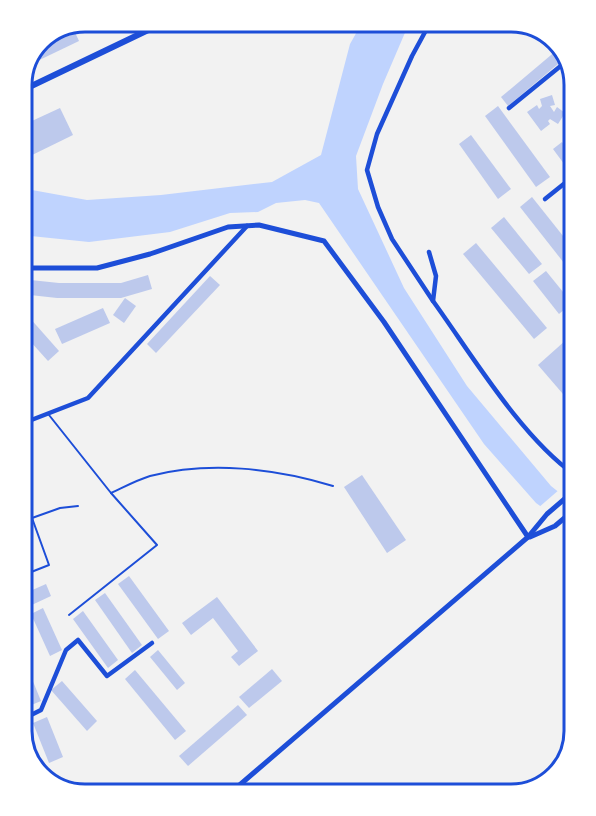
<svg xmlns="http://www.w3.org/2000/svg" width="596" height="816" font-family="'PT Sans Narrow',sans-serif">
<rect width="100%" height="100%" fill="#f2f2f2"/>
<polygon fill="#bfd3fe" points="363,21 410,21 383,84 356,156 358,189 404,288 467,386 551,486 575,505 575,531 536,503 484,444 319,203 305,200 276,203 258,212 230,213 170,232 89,242 21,235 21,188 87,200 161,195 272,182 321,155 350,44"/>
<polygon fill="#f2f2f2" points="560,489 575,501 575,523 567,529 538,508"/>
<g fill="#bdc9ec">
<polygon points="72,26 79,41 29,65 42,37"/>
<polygon points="557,50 564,59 508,106 501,97"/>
<polygon points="572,75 575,85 575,89 568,78"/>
<polygon points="552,95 555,105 550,106 554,112 557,107 565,113 558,124 550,119 548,121 550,124 541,131 527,112 537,105 539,109 542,106 540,99"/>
<polygon points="498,106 550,177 536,187 485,116"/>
<polygon points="60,108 73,135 26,158 21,151 21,126"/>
<polygon points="575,133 575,162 567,168 553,149 562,142 565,146 568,143 566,136"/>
<polygon points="471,135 511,189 498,199 459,144"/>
<polygon points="532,197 575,251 575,277 520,207"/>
<polygon points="504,217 542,264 529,274 491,228"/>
<polygon points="476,243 547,328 534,339 463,254"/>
<polygon points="546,271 572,303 559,314 533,281"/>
<polygon points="148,275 152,289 121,298 57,298 21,294 21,279 59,283 121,283"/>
<polygon points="210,276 220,285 156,353 147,344"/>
<polygon points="125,298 136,306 124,323 113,315"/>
<polygon points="575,306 575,330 563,316"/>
<polygon points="21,308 59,351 48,361 21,331"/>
<polygon points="103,308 110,323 62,344 55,329"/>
<polygon points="566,340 575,351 575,408 538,365"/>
<polygon points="362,475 406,540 387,553 344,487"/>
<polygon points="129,576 169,631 158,639 118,584"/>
<polygon points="46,584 51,596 21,610 21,595"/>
<polygon points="105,593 142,645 132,653 95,600"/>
<polygon points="217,597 258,651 239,666 231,657 238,651 213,618 191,635 182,623"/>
<polygon points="43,608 62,650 50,656 31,614"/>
<polygon points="83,611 118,660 108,668 73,619"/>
<polygon points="158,650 185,683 177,690 150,657"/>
<polygon points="21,652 41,701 29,706 21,686"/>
<polygon points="272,669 282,681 249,708 239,697"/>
<polygon points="135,670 186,731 175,740 125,679"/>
<polygon points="62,681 97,721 87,731 51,690"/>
<polygon points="238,705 247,715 188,766 179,756"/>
<polygon points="47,717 63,757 49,763 33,723"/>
</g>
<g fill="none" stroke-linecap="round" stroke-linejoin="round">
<g stroke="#1d4ed8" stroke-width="2">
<polyline points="49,415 111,493 157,545 69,615"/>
<path d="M111 493C124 487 137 480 150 476 208 461 275 468 333 486"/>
<polyline points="21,576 49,565 32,518 60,508 78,506"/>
</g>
<g stroke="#1d4ed8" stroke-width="4.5">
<polyline points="431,21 412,56 377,134 367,170 378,207 392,239 433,301"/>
<polyline points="509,108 568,60"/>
<polyline points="545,199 575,175"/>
<path d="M429 252 436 276 433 301C472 355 521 437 575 475"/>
<polyline points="21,424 88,398 247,226"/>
<polyline points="21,720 41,710 66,650 78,640 107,676 152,643"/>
</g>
<g stroke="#1d4ed8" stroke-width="5">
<polyline points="21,268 97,268 150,254 228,227 259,225 324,241 384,322 528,537"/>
<polyline points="530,537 555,526 575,509"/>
<polyline points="228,795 528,537 547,514 575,490"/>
</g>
<g stroke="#1d4ed8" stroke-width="6">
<polyline points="21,91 167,21"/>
<polyline points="28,758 32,765"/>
</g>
</g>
<path d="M0 0H596V816H0ZM85 32H511A53 53 0 0 1 564 85V731A53 53 0 0 1 511 784H85A53 53 0 0 1 32 731V85A53 53 0 0 1 85 32Z" fill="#fff" fill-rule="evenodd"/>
<path fill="none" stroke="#1d4ed8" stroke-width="3" d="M85 32H511A53 53 0 0 1 564 85V731A53 53 0 0 1 511 784H85A53 53 0 0 1 32 731V85A53 53 0 0 1 85 32Z"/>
</svg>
